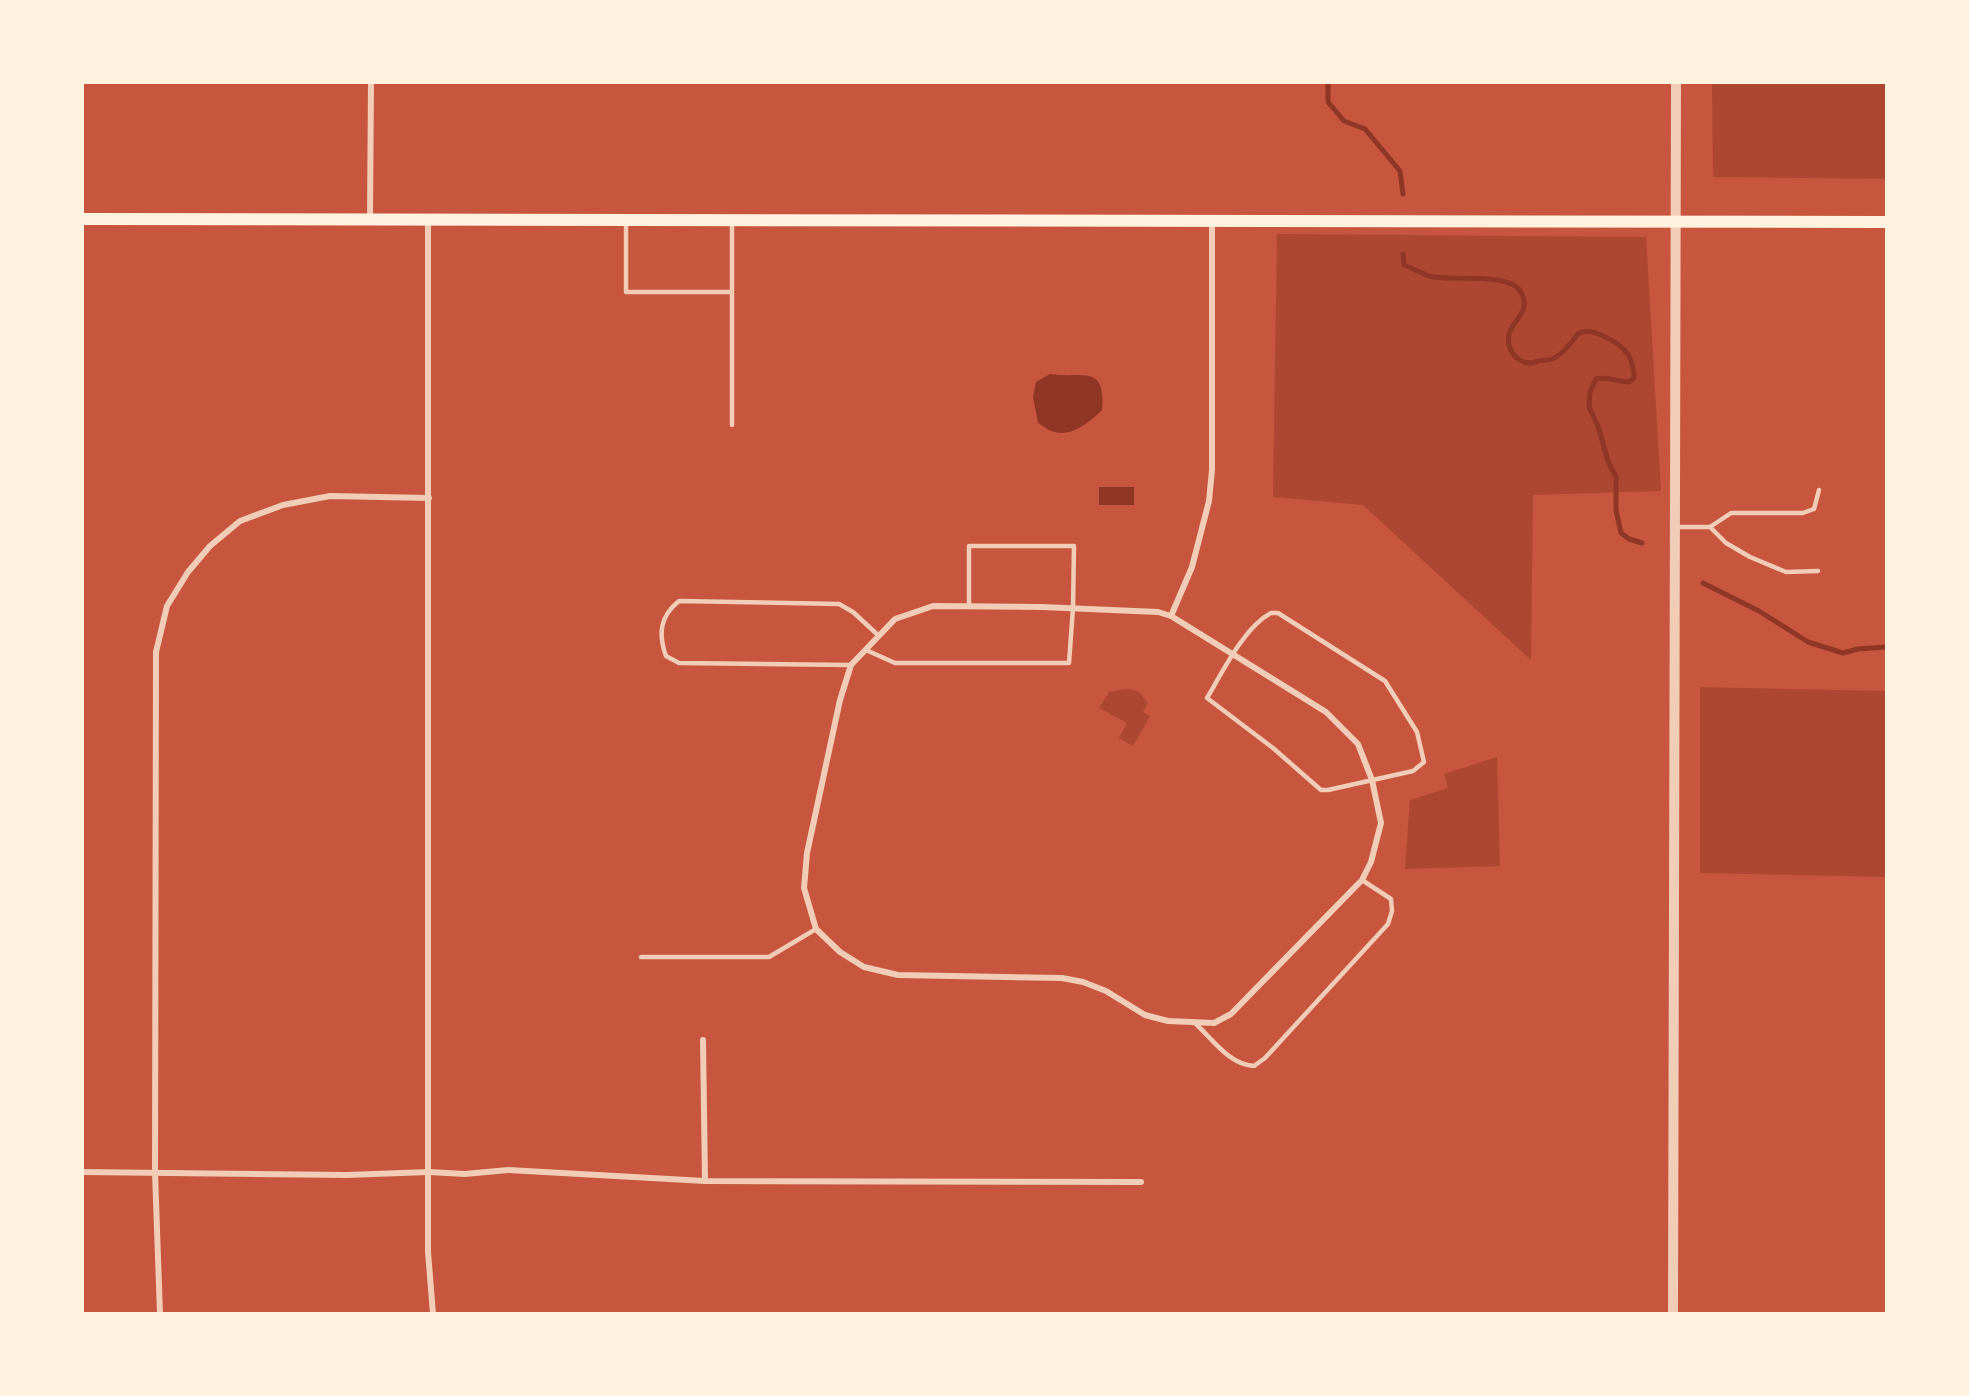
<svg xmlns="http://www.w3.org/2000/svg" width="1969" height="1396" font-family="'Space Grotesk',sans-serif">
<rect width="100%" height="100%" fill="#c8553d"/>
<g fill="#ae4732">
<polygon points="1712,83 1886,83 1886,179 1713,177"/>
<polygon points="1277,234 1646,237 1661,491 1533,495 1531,660 1363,505 1273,497"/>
<polygon points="1700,687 1886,691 1886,877 1700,873"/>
<path d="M1128 689C1139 689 1141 695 1148 703L1143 712 1150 716 1133 746 1119 738 1127 723 1099 708 1109 692Z"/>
<polygon points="1497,757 1500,866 1405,869 1410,800 1448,788 1444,774"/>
</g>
<g fill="#8f3625">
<path d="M1050 374C1082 379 1106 363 1102 410 1091 421 1072 437 1055 432 1049 431 1043 426 1038 423L1033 397 1036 382Z"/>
<rect x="1099" y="487" width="35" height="18"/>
</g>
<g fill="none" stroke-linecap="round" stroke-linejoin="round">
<g stroke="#8f3625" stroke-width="5">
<polyline points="1328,82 1328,102 1344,121 1365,129 1400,171 1403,194"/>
<path d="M1403 254 1404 265C1412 268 1421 273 1429 276 1453 282 1508 271 1521 292 1532 311 1512 321 1509 334 1506 348 1515 362 1530 363 1535 363 1533 362 1538 361 1541 360 1544 361 1547 360 1556 360 1564 351 1569 345 1572 342 1575 337 1578 334 1591 325 1622 344 1629 356 1632 362 1634 370 1634 378L1629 382C1615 382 1610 376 1596 379L1590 392 1589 407 1598 426 1608 461 1616 477V510L1621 533 1629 539 1642 543"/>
<polyline points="1703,583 1759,611 1808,642 1843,653 1858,649 1886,647"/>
</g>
<g stroke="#f1ccb7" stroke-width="4.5">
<polyline points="626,221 626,292 731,292"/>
<polyline points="732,425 732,221"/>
<polyline points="1676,527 1710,527 1731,513 1803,513 1814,509 1819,490"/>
<polyline points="1710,527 1726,543 1750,557 1786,572 1818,571"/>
<path d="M1271 613H1278L1385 681 1417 732 1424 762 1413 771 1328 790H1321L1273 748 1207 698C1222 673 1244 627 1271 613Z"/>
<polyline points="866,650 895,663 1069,663 1073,608 1074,546 969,546 969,606"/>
<path d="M851 665 679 663 666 656C658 634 660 616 679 601L839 604 853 612 879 636"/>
<polyline points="641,957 769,957 816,929"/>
<path d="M1196 1024C1213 1040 1230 1065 1254 1066L1265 1058 1388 924 1392 911 1391 899 1362 880"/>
</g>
<g stroke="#f1ccb7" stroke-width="6">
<polyline points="370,219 371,82"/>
<polyline points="428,220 428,1252 433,1314"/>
<polygon points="933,606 1042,607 1158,612 1171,616 1326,712 1358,744 1372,780 1381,823 1371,862 1362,880 1231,1014 1214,1023 1168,1021 1145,1015 1106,991 1083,982 1062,978 898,975 864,967 840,952 816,929 804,888 807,853 840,700 851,665 895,619"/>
<polyline points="1171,616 1192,567 1209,501 1212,470 1212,220"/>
<polyline points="703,1040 705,1181"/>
<polyline points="82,1172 347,1175 429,1172 465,1174 508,1170 705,1181 1141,1182"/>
<polyline points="160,1314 155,1172 156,652 167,606 188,572 210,546 240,521 283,505 330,496 429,498"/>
</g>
<polyline stroke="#f1ccb7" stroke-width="10" points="1673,1314 1676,82"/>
<polyline stroke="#fff3e0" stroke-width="12" points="82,219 1886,222"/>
</g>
<rect width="1969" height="1396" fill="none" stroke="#fff3e0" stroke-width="168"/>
</svg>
